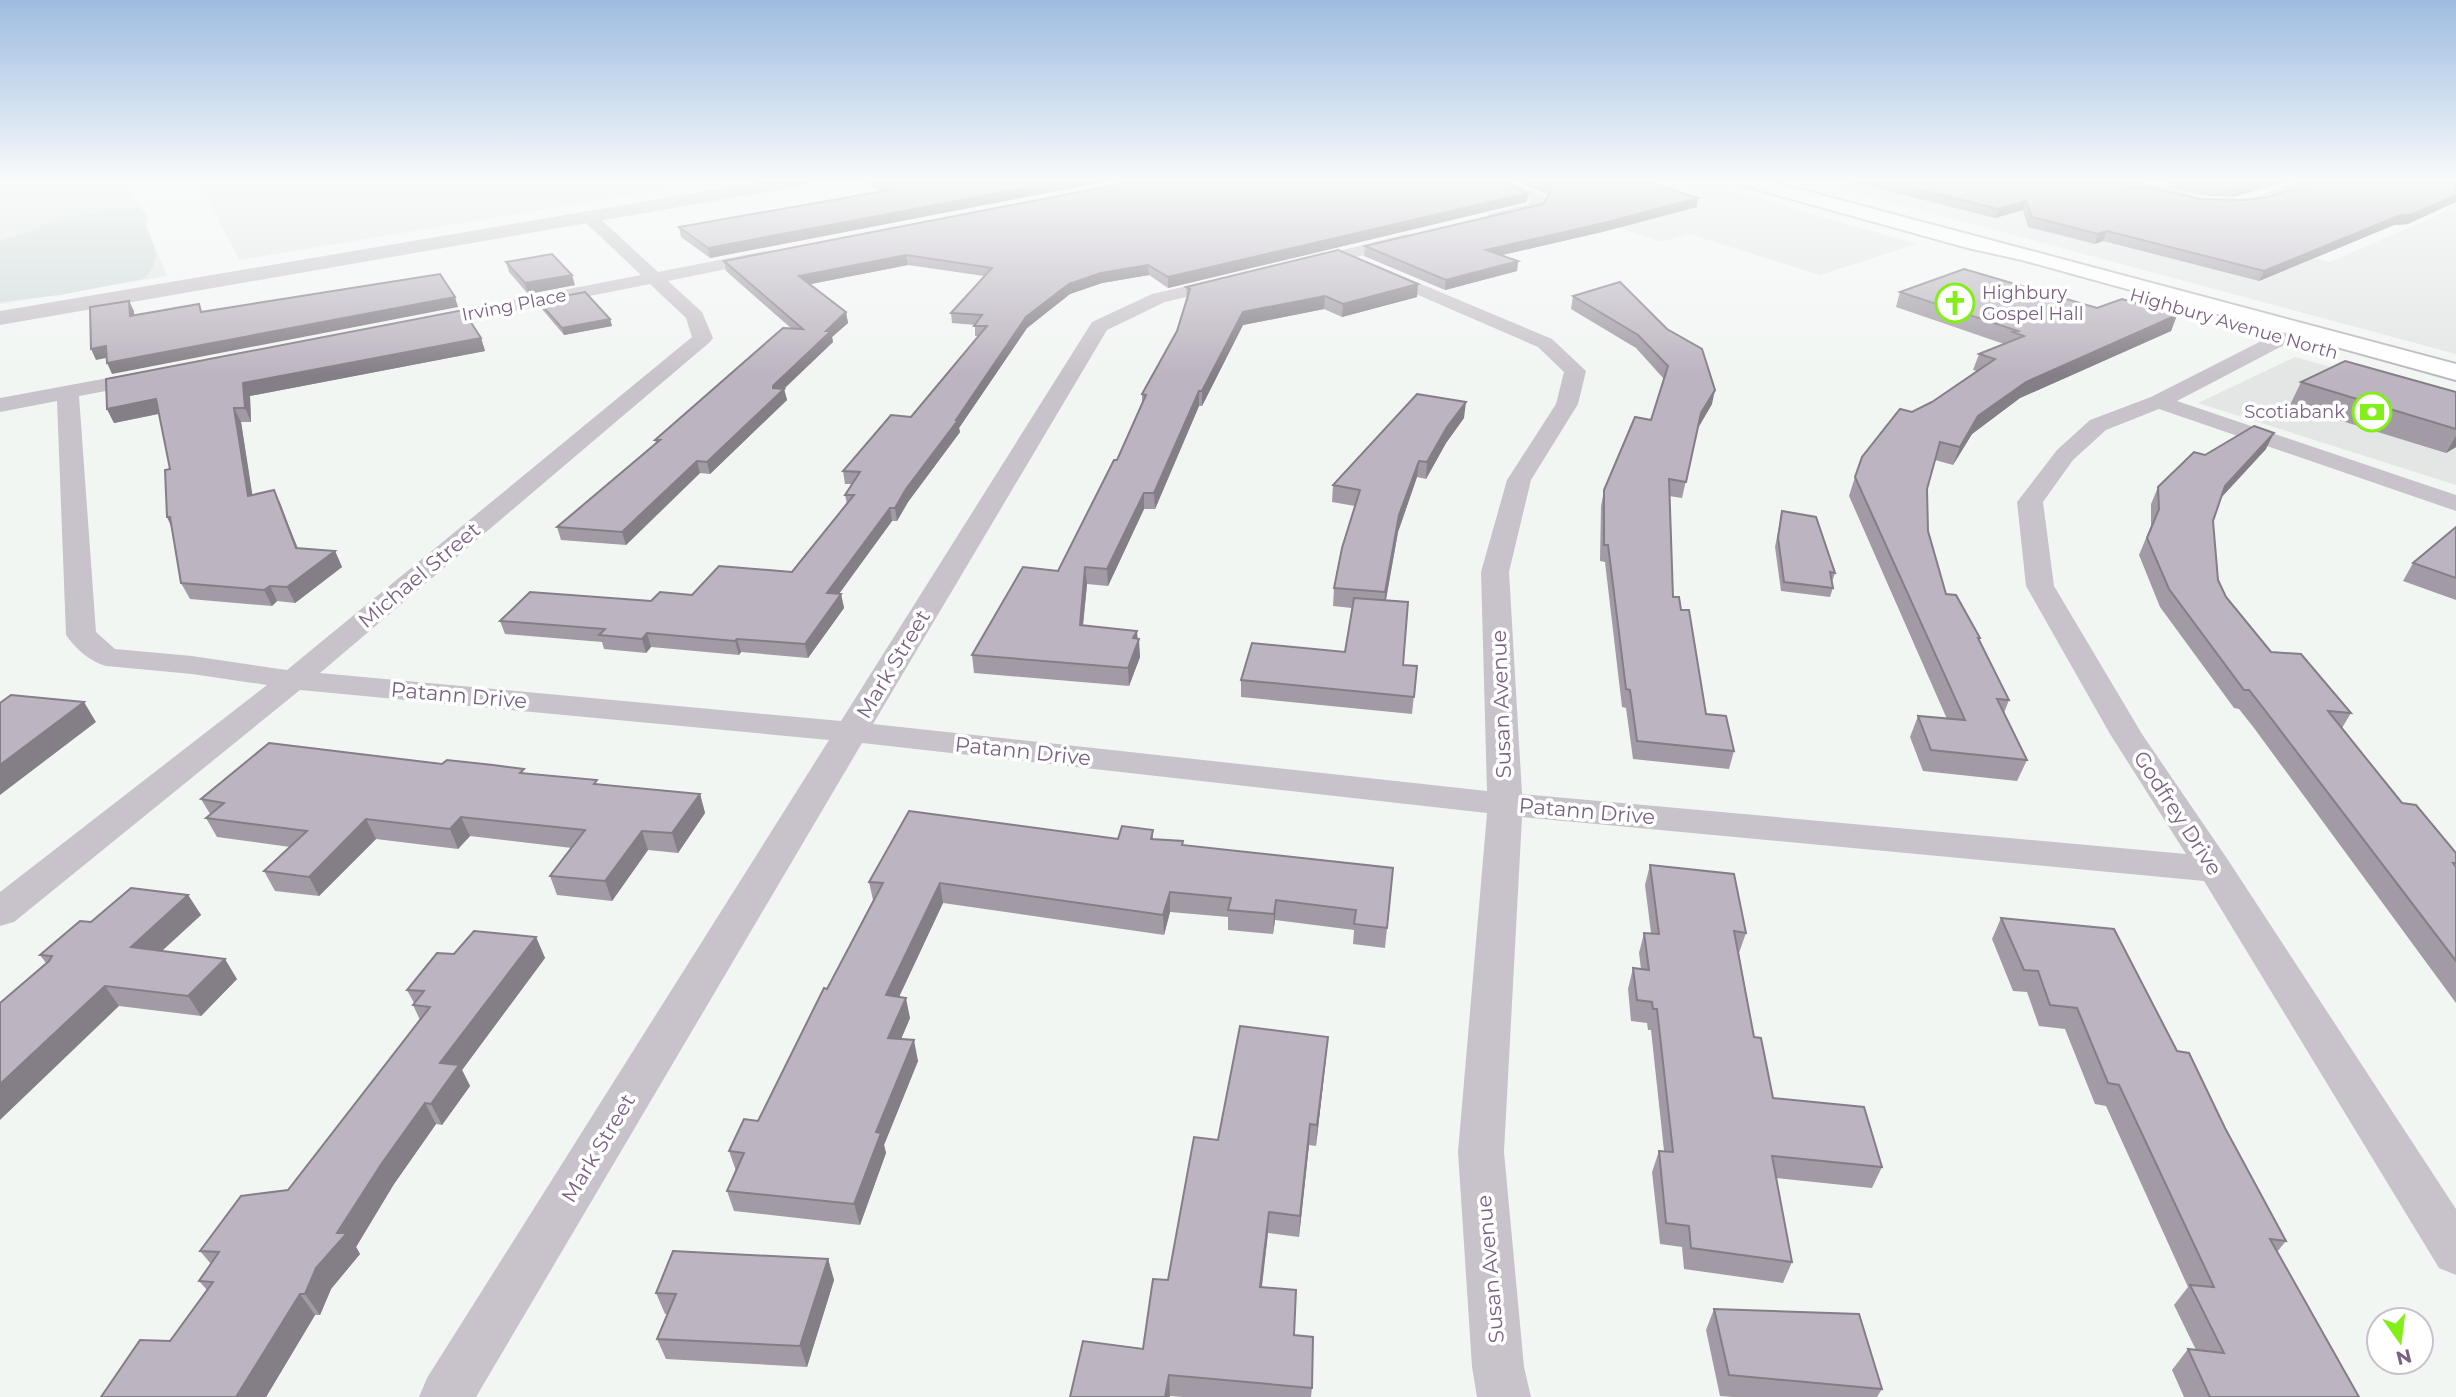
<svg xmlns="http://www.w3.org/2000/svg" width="2456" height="1397" font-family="Montserrat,sans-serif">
<rect width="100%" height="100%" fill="#f2f6f3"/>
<g fill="#e4e6e6">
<polygon points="0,180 127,180 167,276 0,304"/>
<polygon points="199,180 721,180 239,260"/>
<polygon points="1809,180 1954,180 2114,209 2330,262 2456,207 2456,354"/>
<polygon points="1708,184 1916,244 1820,275 1689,234 1661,242 1584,216"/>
<polygon points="2295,357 2456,402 2456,485 2198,403"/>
</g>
<path fill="#d0dbda" d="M140 207 148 217 146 227C155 247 163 262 143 279L60 295 0 302V240L27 233 60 218Z"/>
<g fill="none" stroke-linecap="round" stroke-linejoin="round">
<defs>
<polygon id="secondary" points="1735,180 1765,180 2456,364 2456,380 2022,260 1968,248 1738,184"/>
</defs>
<use href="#secondary" stroke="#beb7c1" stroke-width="4"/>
<g fill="#c8c3ca" fill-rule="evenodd">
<polygon points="1484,180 1505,180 1546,196 1548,199 1541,210 1495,222 1489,220 1487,217 1489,214 1529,204 1531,201"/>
<polygon points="2105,180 2133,180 2191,194 2194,197 2186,202 2107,183"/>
<path d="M2300 180H2322C2309 192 2235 217 2222 204L2224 201 2255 197Z"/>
<path d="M589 212 595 214 658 272 765 251 774 256 765 261 668 281 702 312 713 338 710 342 320 673 841 721 1092 322 1152 294 1227 277 1233 278 1236 282 1233 286 1165 302 1107 330 873 724 1487 791 1481 572 1507 480 1556 404 1564 372 1538 347 1372 275 1369 271 1372 267 1378 266 1552 339 1586 371 1578 404 1531 480 1509 572 1522 794 2186 854 2110 734 2026 586 2017 502 2057 450 2090 420 2151 397 2293 325H2307L2310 329 2307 333 2177 401 2456 495V511L2159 409 2106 430 2073 460 2043 502 2054 586 2142 734 2228 860 2456 1209V1275L2439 1268 2204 881 1522 817 1504 1152 1524 1367 1531 1397H1477L1472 1367 1458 1152 1487 813 862 743 476 1397H419L427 1378 829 740 300 690 14 922 0 926V892L267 685 192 674 106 666C90 662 75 648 66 635L57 401 0 412V398L146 371 154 372 157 377 154 382 79 396 96 632 115 649 192 656 287 670 692 337 686 318 650 284 424 329 414 323 424 317 641 275 583 220 581 217Z"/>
<polygon points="1407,234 1415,239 1413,243 1308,269 1299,264 1302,260"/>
</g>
<polygon fill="#c8c3ca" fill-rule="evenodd" points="772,180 815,180 806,185 0,325 0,311"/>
<use href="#secondary" fill="#fff" fill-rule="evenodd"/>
</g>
<g fill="#a29ba5">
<polygon points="869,180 1113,180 710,258 681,237 679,227 880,191 870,185"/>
<polygon points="1513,180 1641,180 1697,207 1602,232 1502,255 1518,261 1517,271 1445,290 1364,256 1365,246 1543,204 1548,196 1547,194"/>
<polygon points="1844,180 2099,180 2139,189 2200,199 2408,224 2394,225 2259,281 2103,241 2095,244 2028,227 2023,210 1995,218"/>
<polygon points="2171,180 2291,180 2233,197 2207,196 2168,188"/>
<polygon points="1527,202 1168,288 1149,275 1102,283 1070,294 1027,328 959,428 960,432 908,502 897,521 892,521 839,594 841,594 844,608 808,658 741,652 739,655 651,647 646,653 604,649 602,642 505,634 500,621 651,601 692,595 792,572 847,504 845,495 852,484 845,484 843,471 911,417 979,336 975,336 975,325 952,323 951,313 984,276 908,265 810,284 846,312 848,323 832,337 833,342 784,389 787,400 710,474 700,473 626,545 561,540 557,527 656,444 655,440 792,329 726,271 724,261"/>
<polygon points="506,262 575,285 528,294 509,272"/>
<polygon points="1620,282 1712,404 1698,428 1682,498 1669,496 1673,597 1706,714 1734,751 1729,769 1633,759 1626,708 1622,707 1605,562 1600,561 1601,506 1604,490 1651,420 1664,379 1636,348 1571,309 1573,296"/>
<polygon points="1186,287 1417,297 1342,317 1324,309 1243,325 1202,406 1199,406 1155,509 1144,509 1108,586 1087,584 1083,626 1137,631 1140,657 1129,686 974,673 972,655 1058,571 1117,460 1142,403 1142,394 1177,331 1187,300"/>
<polygon points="1900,292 2177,315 2171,331 2020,398 1972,434 1953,465 1935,460 1927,489 1928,531 1946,594 1980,638 1979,641 2009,700 2004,713 2027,760 2017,781 1923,771 1910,737 1918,716 1947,719 1849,496 1855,477 1912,412 1932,402 1977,371 1973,370 1979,354 2004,344 1896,307"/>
<polygon points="538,301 610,319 612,326 564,335 541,308"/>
<polygon points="481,338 485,351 250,396 251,422 241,422 252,495 274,490 298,548 335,551 342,567 295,603 277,601 272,606 190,599 181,583 170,469 159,414 114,423 107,409"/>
<polygon points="2301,382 2456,392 2456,447 2446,453 2290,405"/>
<polygon points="1464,418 1446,443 1426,479 1417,477 1398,532 1386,600 1403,665 1417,666 1412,714 1241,697 1241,680 1345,652 1352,608 1333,606 1334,588 1355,506 1332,502 1333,485"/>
<polygon points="2266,449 2220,499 2213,521 2218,580 2226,597 2271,652 2351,713 2342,728 2402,803 2456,853 2456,1003 2254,728 2239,709 2234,708 2160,607 2139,555 2151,526 2151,504 2158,487 2205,455"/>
<polygon points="1782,511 1835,573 1832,582 1831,582 1833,588 1830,597 1781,591 1775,547"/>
<polygon points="2456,527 2456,600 2403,581 2413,563"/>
<polygon points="442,764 525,773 599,784 700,794 705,813 678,853 648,850 612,901 557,895 550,876 572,848 470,836 458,849 376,839 319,896 275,891 264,871 290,847 217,837 206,818 210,814 201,799"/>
<polygon points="1153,830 1153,839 1183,845 1393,868 1385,948 1353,944 1354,930 1275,920 1273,934 1228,930 1228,917 1170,912 1164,935 943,903 899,997 910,1018 901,1039 918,1061 884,1145 886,1153 860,1225 734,1211 727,1191 736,1171 729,1151 758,1121 873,900 869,882 1118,839"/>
<polygon points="1650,865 1746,933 1739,953 1754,1037 1773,1098 1882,1167 1872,1188 1776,1178 1792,1262 1783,1283 1684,1269 1682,1247 1660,1244 1652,1172 1659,1151 1664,1151 1651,1030 1648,1030 1647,1023 1631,1021 1628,989 1633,968 1641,969 1639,953 1644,933 1651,933 1645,885"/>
<polygon points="188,895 201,915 162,951 237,979 201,1016 119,1006 46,963 40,955 91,922"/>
<polygon points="2001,918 2177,1051 2225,1128 2286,1241 2277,1252 2359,1397 2184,1397 2172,1370 2188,1349 2196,1350 2174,1305 2188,1287 2106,1106 2095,1104 2065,1029 2039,1026 2027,992 2013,991 1992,939"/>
<polygon points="536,937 545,958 462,1070 470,1086 442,1125 436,1124 394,1184 356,1247 360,1254 331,1289 320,1315 315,1315 266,1397 101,1397 170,1341 207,1290 199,1281 211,1264 200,1251 288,1190 420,1020 413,1005 414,1003 407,990 454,954"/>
<polygon points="1326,1058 1316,1146 1309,1145 1299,1237 1268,1233 1262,1287 1294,1335 1312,1388 1311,1397 1183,1397 1170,1396 1143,1349 1218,1140"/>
<polygon points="828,1259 834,1280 807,1367 666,1359 657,1339 667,1314 665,1314 656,1293"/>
<polygon points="1714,1309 1882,1389 1877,1397 1733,1397 1720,1396 1706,1330"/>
</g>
<g fill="#847e86">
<polygon points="1068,180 1113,180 710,258 708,248"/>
<polygon points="2265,180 2291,180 2233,197 2237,188"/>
<polygon points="1528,193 1527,202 1168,288 1168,277"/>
<polygon points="2456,195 2456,202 2408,224 2394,225 2259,281 2264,271 2398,216"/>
<polygon points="1698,198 1697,207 1602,232 1485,259 1486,250"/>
<polygon points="2026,201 2023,210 1995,218 1998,209"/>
<polygon points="2107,231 2103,241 2095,244 2098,234"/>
<polygon points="906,255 908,265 801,286 799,276"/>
<polygon points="1518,261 1517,271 1445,290 1446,280"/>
<polygon points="1148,265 1149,275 1102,283 1070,294 1027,328 959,428 960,432 908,502 897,521 895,508 906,489 956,420 1026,317 1069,284 1101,273"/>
<polygon points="572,275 575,285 528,294 525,283"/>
<polygon points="1418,284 1417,297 1342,317 1343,304"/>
<polygon points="1325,296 1324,309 1243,325 1202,406 1202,391 1243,312"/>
<polygon points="455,297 458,307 112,374 107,363"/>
<polygon points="129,301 134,311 135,326 130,316"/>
<polygon points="846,312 848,323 832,337 833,342 775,397 784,389 787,400 710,474 707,462 773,386 826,331"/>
<polygon points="2177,315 2171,331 2020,398 1972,434 1953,465 1960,447 1978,416 2026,382"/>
<polygon points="610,319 612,326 564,335 562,328"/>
<polygon points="481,338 485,351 250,396 251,422 245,408 243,383"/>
<polygon points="106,346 111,357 96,360 91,349"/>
<polygon points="1715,390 1712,404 1698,428 1701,413"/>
<polygon points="1199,391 1199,406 1155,509 1154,493"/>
<polygon points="156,399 162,413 114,423 107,409"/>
<polygon points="1466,402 1464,418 1446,443 1426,479 1427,462 1447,427"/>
<polygon points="234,408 241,422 255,511 248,496"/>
<polygon points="2274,433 2266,449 2217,502 2225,486"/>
<polygon points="2456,436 2456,447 2446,453"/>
<polygon points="697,461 700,473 626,545 622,532"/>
<polygon points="1419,461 1417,477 1398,532 1384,610 1385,592 1399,515"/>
<polygon points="274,490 281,505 303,564 296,548"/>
<polygon points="1144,493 1144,509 1108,586 1107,569"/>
<polygon points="890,508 892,521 830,606 827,593"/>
<polygon points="167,517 170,517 174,533"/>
<polygon points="335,551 342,567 295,603 287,587"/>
<polygon points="1085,567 1087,584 1081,643 1080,625"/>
<polygon points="270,586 277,601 272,606 264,590"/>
<polygon points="841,594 844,608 808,658 805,644"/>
<polygon points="1137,631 1137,644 1139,639 1140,657 1129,686 1128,668 1133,638"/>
<polygon points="647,633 651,647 646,653 642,639"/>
<polygon points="737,639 741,652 739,655 735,641"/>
<polygon points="84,702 96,722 0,795 0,765"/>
<polygon points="700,794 705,813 678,853 672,833"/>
<polygon points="461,817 470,836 458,849 450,829"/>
<polygon points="366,819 376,839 319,896 309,877"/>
<polygon points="642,831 648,850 612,901 605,881"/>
<polygon points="940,883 943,903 890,1016 886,995"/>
<polygon points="1170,892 1170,912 1164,935 1163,915"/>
<polygon points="188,895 201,915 144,967 131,947"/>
<polygon points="1276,900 1275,920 1273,934 1274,914"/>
<polygon points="536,937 545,958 462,1070 470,1086 442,1125 431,1104 440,1063"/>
<polygon points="225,959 237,979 201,1016 188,996"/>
<polygon points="105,986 119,1006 0,1120 0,1084"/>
<polygon points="906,998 910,1018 893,1058 888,1038"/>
<polygon points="1328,1037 1326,1058 1316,1146 1317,1125"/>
<polygon points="914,1040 918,1061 884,1145 886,1153 860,1225 854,1204 876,1132"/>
<polygon points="425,1103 436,1124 394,1184 356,1247 360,1254 331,1289 320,1315 305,1294 316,1268 382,1163"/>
<polygon points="1310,1124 1309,1145 1299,1237 1300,1216"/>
<polygon points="1269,1212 1268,1233 1259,1308 1260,1287"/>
<polygon points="828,1259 834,1280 807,1367 800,1346"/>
<polygon points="300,1294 315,1315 266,1397 236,1397"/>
<polygon points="1169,1375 1170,1397 1165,1397"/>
</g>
<g fill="#bcb4c0" stroke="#847e86" stroke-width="2">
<polygon points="874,180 1068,180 708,248 679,227 890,190"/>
<polygon points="1140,180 1498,180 1528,193 1168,277 1148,265 1101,273 1069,284 1026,317 956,420 958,420 906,489 895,508 890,508 827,593 841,594 805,644 737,639 735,641 647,633 642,639 599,635 605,629 500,621 530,592 651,601 660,592 692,595 719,566 792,572 854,495 845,495 860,472 843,471 891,415 911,417 987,326 974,326 982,315 951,313 992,268 906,255 799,276 846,312 826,331 831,331 773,386 773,388 784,389 707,462 697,461 622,532 557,527 660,440 655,440 783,328 803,329 724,261"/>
<polygon points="1536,180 1641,180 1698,198 1604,223 1486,250 1518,261 1446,280 1365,246 1543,204 1551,192 1548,185"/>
<polygon points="1881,180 2099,180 2139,189 2146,187 2200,199 2245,200 2268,197 2306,185 2316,180 2456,180 2456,195 2413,214 2398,216 2264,271 2107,231 2098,234 2032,217 2026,201 1998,209"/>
<polygon points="2176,180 2265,180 2237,188 2211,187"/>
<polygon points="1338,250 1418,284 1343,304 1325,296 1243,312 1202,391 1199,391 1154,493 1144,493 1107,569 1085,567 1080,625 1137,631 1133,638 1139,639 1128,668 972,655 1023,567 1058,571 1114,460 1117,460 1146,395 1142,394 1177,331 1190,289 1186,287"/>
<polygon points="552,254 572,275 525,283 506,262"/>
<polygon points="1964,269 2097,308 2122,299 2177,315 2026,382 1978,416 1960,447 1940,442 1927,489 1928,531 1946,594 1956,595 1980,638 1978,638 2009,700 1997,699 2027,760 1931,750 1918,716 1965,720 1855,477 1862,457 1900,409 1912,412 1932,402 1995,359 1979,354 2024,336 2013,332 2018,331 1900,292"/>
<polygon points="440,274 455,297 107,363 106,346 91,349 90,307 129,301 130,316 199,304 201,312"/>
<polygon points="1620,282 1667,329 1702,349 1715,390 1701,413 1686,482 1669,479 1673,597 1679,597 1681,610 1689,610 1706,714 1726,716 1734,751 1637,741 1630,690 1626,689 1608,545 1604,545 1604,490 1635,417 1651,420 1668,366 1638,335 1573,296"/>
<polygon points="585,292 610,319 562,328 538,301"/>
<polygon points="463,310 481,338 243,383 245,408 234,408 248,496 274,490 296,548 335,551 287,587 270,586 264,590 181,583 170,517 167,517 165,470 170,469 156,399 107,409 106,379"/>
<polygon points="2345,361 2456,392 2456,429 2301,382"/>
<polygon points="1417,394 1466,402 1447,427 1427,462 1419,461 1399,515 1385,592 1334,588 1342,548 1360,490 1333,485"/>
<polygon points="2254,426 2274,433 2225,486 2213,521 2218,580 2226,597 2271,652 2301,654 2351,713 2328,711 2402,803 2416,805 2456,853 2456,863 2453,863 2456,867 2456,961 2264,709 2249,690 2244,690 2169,589 2147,538 2159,509 2158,487 2194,452 2205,455"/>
<polygon points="1782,511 1816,517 1835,573 1830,572 1833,588 1784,582 1778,538"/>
<polygon points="2456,527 2456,578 2413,563"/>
<polygon points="1354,598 1408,602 1403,665 1417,666 1414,697 1241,680 1252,643 1345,652"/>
<polygon points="11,695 84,702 0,765 0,703"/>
<polygon points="269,743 442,764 447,760 493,765 524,769 520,773 597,780 594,784 700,794 672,833 642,831 605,881 550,876 585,830 461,817 450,829 366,819 309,877 264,871 307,831 206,818 224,803 201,799"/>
<polygon points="909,811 1118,839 1122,826 1153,830 1151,839 1183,841 1182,845 1393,868 1387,928 1354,924 1356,910 1276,900 1274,914 1228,910 1231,898 1170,892 1163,915 940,883 886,995 906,998 888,1038 914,1040 876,1132 881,1133 854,1204 727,1191 744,1153 729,1151 744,1119 758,1121 824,988 827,989 883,883 869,882"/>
<polygon points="1650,865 1734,874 1746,933 1734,931 1754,1037 1761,1038 1773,1098 1864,1107 1882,1167 1772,1156 1792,1262 1691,1248 1689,1226 1666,1223 1659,1151 1673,1152 1657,1009 1653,1009 1652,1002 1637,1000 1633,968 1649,970 1644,933 1659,934"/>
<polygon points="131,888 188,895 131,947 225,959 188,996 105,986 0,1084 0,1003 49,961 52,956 40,955 80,921 91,922"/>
<polygon points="2001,918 2114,929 2177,1051 2189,1053 2225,1128 2286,1241 2270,1239 2359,1397 2210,1397 2188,1349 2224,1353 2190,1285 2214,1287 2119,1085 2108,1083 2077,1008 2050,1005 2038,971 2024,970"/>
<polygon points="474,931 536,937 440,1063 459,1065 431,1104 425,1103 382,1163 337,1233 347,1233 316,1268 305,1294 300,1294 236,1397 101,1397 140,1340 170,1341 213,1282 199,1281 219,1252 200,1251 241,1196 288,1190 430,1007 413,1005 424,991 407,990 437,953 454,954"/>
<polygon points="1240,1026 1328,1037 1317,1125 1310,1124 1300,1216 1269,1212 1260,1287 1296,1290 1294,1335 1313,1337 1312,1388 1169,1375 1165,1397 1070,1397 1083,1341 1143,1349 1153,1279 1168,1280 1194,1137 1218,1140"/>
<polygon points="673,1251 828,1259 800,1346 657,1339 676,1294 656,1293"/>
<polygon points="1714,1309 1859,1314 1882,1389 1729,1375"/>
</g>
<linearGradient id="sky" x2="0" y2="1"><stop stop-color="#9ebce0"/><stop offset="0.48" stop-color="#f9fbfa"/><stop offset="1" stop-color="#f9fbfa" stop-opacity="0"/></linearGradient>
<rect width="2456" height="376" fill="url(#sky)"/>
<defs>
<symbol id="church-ring" viewBox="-11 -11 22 22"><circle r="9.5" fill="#fff" stroke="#84ef18" stroke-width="1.5"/><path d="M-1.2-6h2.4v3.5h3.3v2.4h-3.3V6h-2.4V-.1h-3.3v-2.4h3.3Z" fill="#84ef18"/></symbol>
<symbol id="bank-ring" viewBox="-11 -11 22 22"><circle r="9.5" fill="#fff" stroke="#84ef18" stroke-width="1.5"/><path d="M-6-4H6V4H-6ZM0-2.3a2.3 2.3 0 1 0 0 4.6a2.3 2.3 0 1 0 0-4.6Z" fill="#84ef18"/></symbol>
</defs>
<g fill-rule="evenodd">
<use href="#church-ring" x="1933" y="281" width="44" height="44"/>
<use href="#bank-ring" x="2350" y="390" width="44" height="44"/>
</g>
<g text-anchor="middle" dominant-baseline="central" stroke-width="7" stroke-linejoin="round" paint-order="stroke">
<g font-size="18" fill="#7b6285" stroke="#fff" text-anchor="start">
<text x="1982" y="293">Highbury<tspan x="1982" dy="21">Gospel Hall</tspan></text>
<text x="2345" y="412" text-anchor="end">Scotiabank</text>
</g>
<g font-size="18" fill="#7b6285" stroke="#fff">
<text transform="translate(514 305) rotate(-11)">Irving Place</text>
<text transform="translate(2234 324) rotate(16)">Highbury Avenue North</text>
</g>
<g font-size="21" fill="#7b6285" stroke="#fff">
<text transform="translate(419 575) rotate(-40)">Michael Street</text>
<text transform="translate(893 664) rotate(-59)">Mark Street</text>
<text transform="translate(459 695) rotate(5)">Patann Drive</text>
<text transform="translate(1501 704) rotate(-92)">Susan Avenue</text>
<text transform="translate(1023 751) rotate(6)">Patann Drive</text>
<text transform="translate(1587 811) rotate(5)">Patann Drive</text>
<text transform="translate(2178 813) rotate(57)">Godfrey Drive</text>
<text transform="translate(598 1148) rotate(-59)">Mark Street</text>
<text transform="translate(1490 1269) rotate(-95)">Susan Avenue</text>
</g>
</g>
<g transform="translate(2400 1341) rotate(166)"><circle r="33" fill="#ffffff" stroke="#cac0ce" stroke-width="2"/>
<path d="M0-5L12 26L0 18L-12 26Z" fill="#84ef18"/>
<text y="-10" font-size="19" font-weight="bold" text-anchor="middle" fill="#7b6285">N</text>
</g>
</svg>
